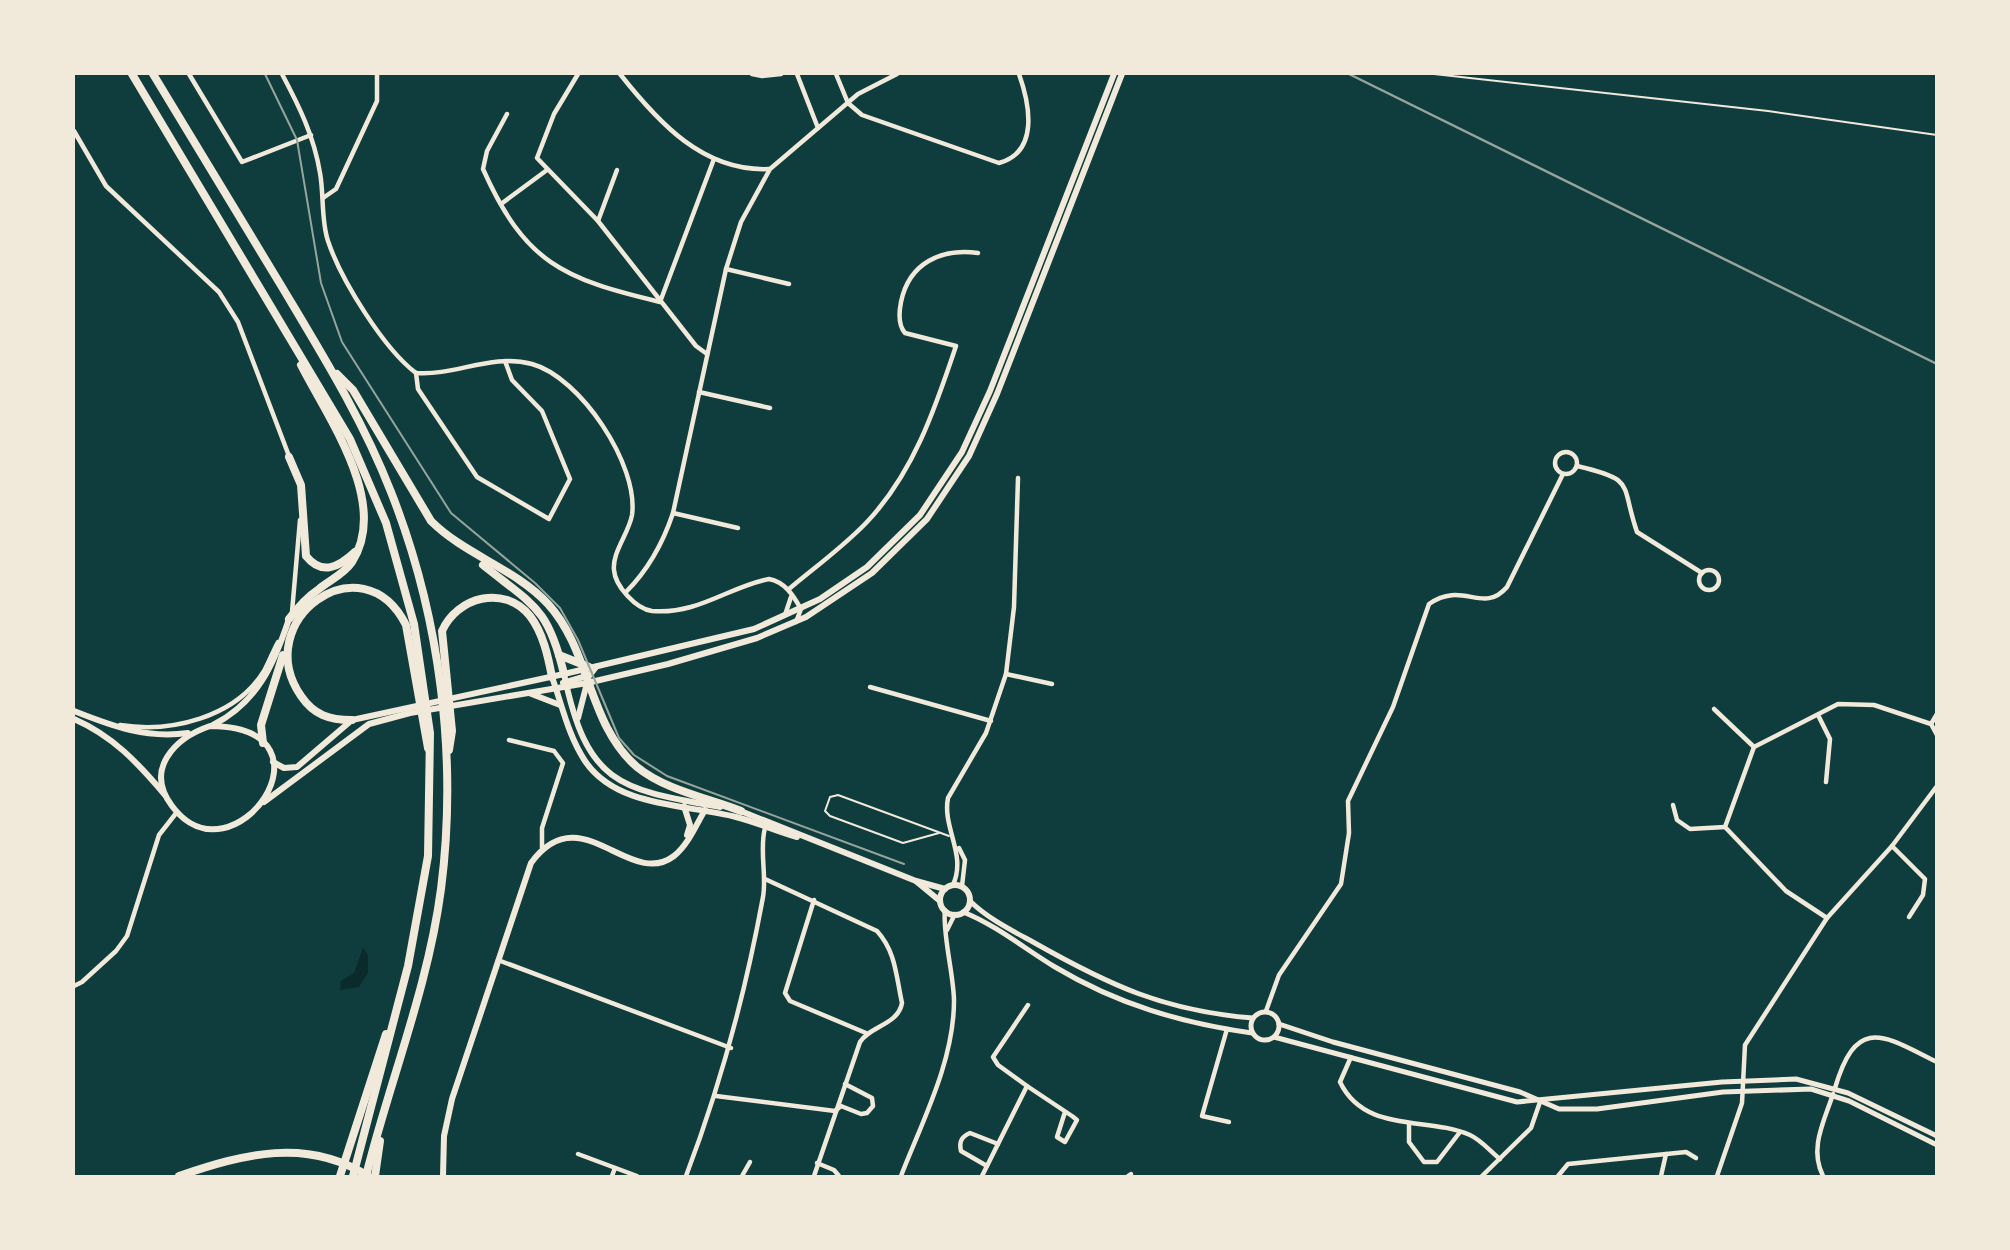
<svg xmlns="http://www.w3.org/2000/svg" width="2010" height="1250" font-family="Signika,sans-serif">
<rect width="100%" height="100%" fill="#0f3d3e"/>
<polygon fill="#0a2a2b" points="363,948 368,955 368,973 359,987 340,990 341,981 354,973"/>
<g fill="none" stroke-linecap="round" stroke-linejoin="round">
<g stroke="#f1e9da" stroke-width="2">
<polyline points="1434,74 1768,111 1937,135"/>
<polyline points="939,833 903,843 830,816 825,811 830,797 838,795 949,836"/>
</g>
<g stroke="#f1e9da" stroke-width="4.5">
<polyline points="189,74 242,162 311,135"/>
<path d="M282 74C299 106 314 136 320 173 324 194 321 221 328 241 341 280 384 349 416 373"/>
<polyline points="578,74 554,114 537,158 598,221 696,346 707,354"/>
<path d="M620 74C658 122 703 172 769 169"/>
<polyline points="752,74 762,76 781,74"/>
<polyline points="797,74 818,128"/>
<path d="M836 74 848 103 862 115 999 163C1039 152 1030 105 1019 74"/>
<path d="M507 114 487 151 483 169C525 263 563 279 660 302L714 159"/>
<polyline points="74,131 106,186 219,292 238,322 289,456"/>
<polyline points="323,198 336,189 377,101 377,74"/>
<polyline points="501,204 547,170"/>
<polyline points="598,221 617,170"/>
<polyline points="726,269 789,284"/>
<path d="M416 373C456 376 491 353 532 364 580 377 639 465 632 515 629 533 612 552 614 570 615 586 636 609 652 611 698 615 730 586 769 579 785 582 793 595 801 609L796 622"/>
<polyline points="416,373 418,389 477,477 549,519 570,479 542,411 512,380 505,361"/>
<polyline points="699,392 770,408"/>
<circle cx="1566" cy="463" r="11"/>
<path d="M1577 466C1637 480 1620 483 1637 532L1702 573"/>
<polyline points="673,513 738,528"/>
<circle cx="1709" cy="580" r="10"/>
<path d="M789 589C814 568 843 547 866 523 913 474 935 409 956 346L905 333C898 325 899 312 901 302 909 263 941 248 978 253"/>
<path d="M626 592C649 569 663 543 673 513L726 269 741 222 770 169 858 94 897 74"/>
<polyline points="292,612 300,520"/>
<polyline points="785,615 791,597"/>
<polyline points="1006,674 1052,684"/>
<polyline points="870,687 991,721"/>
<polyline points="1714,709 1754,747"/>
<polyline points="1818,715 1830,739 1826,782"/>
<polyline points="1931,724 1937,714"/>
<path d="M120 725C170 733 235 718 264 671 269 662 273 651 278 642"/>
<polyline points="1937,735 1931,724 1874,705 1838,704 1754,747 1725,827 1786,891 1827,918 1892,846 1937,786"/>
<polyline points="509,740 554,751 563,763 542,828 542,848"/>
<polyline points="1673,805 1677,820 1690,829 1725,827"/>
<polyline points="1892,846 1925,879 1923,895 1909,917"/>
<polyline points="959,848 965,860 962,886"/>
<path d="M765 879 877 931C896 952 896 976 902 1003 898 1025 870 1026 860 1042L814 1176"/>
<path d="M953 885C967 854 942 828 948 798L986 733 1006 674 1014 607 1018 478"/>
<polyline points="814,900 785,993 790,1001 866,1033"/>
<polyline points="947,930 955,914"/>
<polyline points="498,960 731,1048"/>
<polyline points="74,986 82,982 116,951 127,936 159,835 177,812"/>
<path d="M1266 1011 1279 975 1341 884 1349 833 1348 801 1393 707 1429 604C1463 580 1483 615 1507 587L1563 474"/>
<polyline points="1227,1029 1202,1116 1229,1122"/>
<path d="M1351 1057 1340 1082C1365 1134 1427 1116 1470 1135 1481 1140 1490 1151 1500 1159"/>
<polyline points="1027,1086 1072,1116 1077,1120 1065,1142 1057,1137 1065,1112"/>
<path d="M1835 1088C1857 1014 1884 1036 1937 1062"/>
<polyline points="716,1096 835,1111 841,1106 861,1114 867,1113 873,1106 872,1098 845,1084"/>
<polyline points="1409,1124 1409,1142 1424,1162 1437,1162 1460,1132"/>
<polyline points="578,1154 637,1176"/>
<polyline points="817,1163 834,1170 839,1176"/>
<path d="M987 1166 961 1151C959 1142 961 1137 970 1133L998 1144"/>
<polyline points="612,1176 615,1168"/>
<path d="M686 1176C721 1084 745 995 763 897 767 875 759 850 765 828"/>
<polyline points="742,1176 750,1162"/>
<path d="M901 1176C922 1122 954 1061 954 1001 954 976 942 932 945 910"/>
<polyline points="982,1176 1027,1086 998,1065 993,1057 1028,1005"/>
<polyline points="1128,1176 1131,1174"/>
<polyline points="1482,1176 1531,1128 1540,1102"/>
<polyline points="1558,1176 1568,1164 1686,1152 1696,1158"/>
<polyline points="1661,1176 1666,1154"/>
<polyline points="1717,1176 1742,1103 1745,1045 1827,918"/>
<path d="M1823 1176C1809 1148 1824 1122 1833 1094"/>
</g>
<g stroke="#f1e9da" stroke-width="5">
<path d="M970 901C987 918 1011 930 1033 942 1109 985 1164 1011 1253 1018"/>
<path d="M963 912C996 925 1025 949 1055 967 1117 1004 1181 1023 1252 1033"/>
<circle cx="1265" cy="1026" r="14"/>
<polyline points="1279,1024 1333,1042 1520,1092 1559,1109 1597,1109 1723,1092 1811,1089 1849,1101 1937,1145"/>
<polyline points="1274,1037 1517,1102 1722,1082 1796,1079 1848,1093 1937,1136"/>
</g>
<g stroke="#f1e9da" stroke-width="6">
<path d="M564 674C587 785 619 789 720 807"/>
<path d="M552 677C562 705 568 735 585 761 617 808 686 804 736 817 756 822 776 831 797 837"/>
<polyline points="563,683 590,675 596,667"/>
<polyline points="529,693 560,705"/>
<path d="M74 711C112 726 146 739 188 733"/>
<polyline points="578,718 587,683"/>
<path d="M74 719C113 736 138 763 165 795"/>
<path d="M213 725C258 702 274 664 289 619"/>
<path d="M210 726C346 727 233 888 172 806 144 769 175 738 210 726Z"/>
<polyline points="273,762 284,768 297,767 352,720 564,674 754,629 820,599 867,567 920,515 962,452 990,391 1114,74"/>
<polyline points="264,802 369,724 410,713 587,683 668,664 757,638 806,617 872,573 927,519 969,456 997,394 1122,74"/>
<polyline points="684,806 690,825 687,835"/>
<polyline points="738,810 916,881 945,889"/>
<polyline points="917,882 940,901"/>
<circle cx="955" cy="900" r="15"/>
<path d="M443 1176 444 1136 452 1099 531 863C581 795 629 890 674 856 688 845 696 825 705 810"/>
</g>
<g stroke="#f1e9da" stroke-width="8">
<polyline points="132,74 350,439 386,523 414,624 430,733 428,856 408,966 353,1176"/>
<path d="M153 74C196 145 239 216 282 287 322 354 363 420 391 492 440 616 458 757 441 889 428 988 390 1080 366 1176"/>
<path d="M337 374 353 390 431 521C465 555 516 569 548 604 591 651 588 725 637 767 665 790 708 798 741 811"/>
<path d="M289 457 301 485 306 556C322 576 339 567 355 552"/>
<path d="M483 565C534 606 548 607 564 674"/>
<path d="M289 619C298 607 307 597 319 589 330 580 344 574 352 562 390 503 328 418 301 365"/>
<polyline points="559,655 589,667"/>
<path d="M352 720C329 720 314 715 301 696 249 621 362 538 406 625L428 748"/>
<polyline points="263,743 261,725 283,655"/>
<path d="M449 750 452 731 442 631C457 597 504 584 530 616 543 633 548 656 552 677"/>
<path d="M179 1176C244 1154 306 1137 368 1176"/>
<polyline points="340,1176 386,1034"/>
<polyline points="375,1176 380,1141"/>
</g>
<polyline stroke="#97a49c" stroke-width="2" points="265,74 297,140 321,283 342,342 451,513 535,583 560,608 578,640 619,738 634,755 667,776 904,864"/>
<polyline stroke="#97a49c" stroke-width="2.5" points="1349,74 1937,364"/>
</g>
<rect width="2010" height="1250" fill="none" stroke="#f1e9da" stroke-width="150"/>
</svg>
